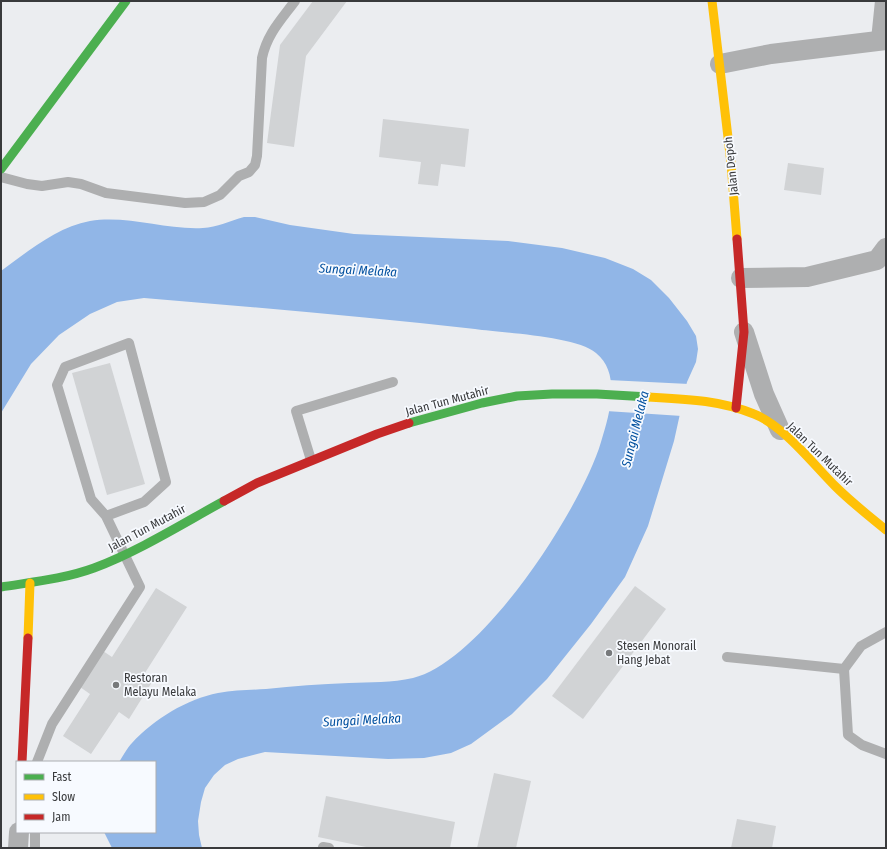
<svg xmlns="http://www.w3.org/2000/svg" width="887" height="849" font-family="'Fira Sans Condensed',sans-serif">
<rect width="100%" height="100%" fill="#ebedf0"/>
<path fill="#91b6e7" d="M244 217H255L290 225 354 234 508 241 562 248 605 258 633 269 651 280 669 298 687 321 696 336 698 349 696 362 687 382 674 441 648 526 625 577 591 624 547 679 512 714 471 744 451 753 424 758 388 759 265 752 238 759 225 765 214 775 205 788 201 802 198 821 199 835 202 848H112L104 832H155V762H119C123 756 127 748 132 743 154 719 187 699 218 693 234 690 250 690 266 689 293 686 321 684 349 683 370 682 392 683 413 678 482 662 582 507 601 442 609 416 622 374 596 353 576 336 503 333 475 329 365 317 254 307 144 298L117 302 90 314 59 335 31 364 1 413V271L5 268C31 249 58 227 90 221 128 215 165 230 203 228 217 227 230 221 244 217Z"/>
<polygon fill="#ebedf0" points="608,380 689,384 682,416 606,411 609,392"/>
<g fill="#d1d3d5">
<polygon points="313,1 347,1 306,56 294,147 267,143 280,45"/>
<polygon points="383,119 469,129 465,167 441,164 438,186 418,184 421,162 379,157"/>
<polygon points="788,163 824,168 821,195 784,190"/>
<polygon points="110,363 145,484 107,495 72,373"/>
<polygon points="635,586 666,609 583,719 552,696"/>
<polygon points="156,588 187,607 143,676 152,682 129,719 119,712 91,754 63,736 90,694 80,687 103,651 112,657"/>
<polygon points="494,773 531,781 516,848 477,848"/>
<polygon points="326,796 455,822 450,848 371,848 318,837"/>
<polygon points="737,819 776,826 772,848 731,848"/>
</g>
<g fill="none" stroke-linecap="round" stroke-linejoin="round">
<g stroke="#aeafb0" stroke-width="10">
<path d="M1 177 27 184 42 186 68 182 81 184 106 193 185 203 204 202 220 195 239 176 249 172 255 165 257 156 262 58C267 34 281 20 295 1"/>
<polyline points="311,460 296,411 393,382"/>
<polyline points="727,657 844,669 861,646 886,632"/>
<polyline points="844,669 848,735 862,745 886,754"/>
<polyline points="37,762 52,724 140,587 106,516 91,499 57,385 65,367 129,343 166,482 144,502 106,516"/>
<polyline points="323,847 329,848"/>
<polyline points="35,848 35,832"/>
</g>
<g stroke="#aeafb0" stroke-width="20">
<polyline points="881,40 885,1"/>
<polyline points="720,64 771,54 886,40"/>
<polyline points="741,278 807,277 877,260 886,248"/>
<polyline points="744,332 764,394 780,430"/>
<polyline points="18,848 19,832"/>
</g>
<g stroke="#4caf50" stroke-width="9">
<polyline points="1,169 126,1"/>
<polyline points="409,423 482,403 517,396 552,394 597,394 649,397"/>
<path d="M1 587C32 582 64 579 94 568 139 551 182 524 224 501"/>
</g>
<g stroke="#ffc107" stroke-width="9">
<polyline points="712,1 731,163 737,239"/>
<path d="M649 397C685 399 720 400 754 414 783 425 813 464 835 486 851 502 869 516 886 530"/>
<polyline points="28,638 30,583"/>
</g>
<g stroke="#c62828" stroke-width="9">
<polyline points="736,408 744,332 737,239"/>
<polyline points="224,501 257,483 377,434 409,423"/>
<polyline points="22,762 28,638"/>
</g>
</g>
<g fill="#77797b" stroke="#f7faff" stroke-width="1.5">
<circle cx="609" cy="653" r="4"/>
<circle cx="116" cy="685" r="4"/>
</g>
<g text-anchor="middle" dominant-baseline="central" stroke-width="3.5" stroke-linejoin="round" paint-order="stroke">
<g font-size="12" fill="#393a3c" stroke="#f7faff">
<text transform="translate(731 166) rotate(-96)">Jalan Depoh</text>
<text transform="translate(447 401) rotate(-15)">Jalan Tun Mutahir</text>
<text transform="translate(820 454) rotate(44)">Jalan Tun Mutahir</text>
<text transform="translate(147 528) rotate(-28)">Jalan Tun Mutahir</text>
</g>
<g font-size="12" fill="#393a3c" stroke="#f7faff" text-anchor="start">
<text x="617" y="646">Stesen Monorail<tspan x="617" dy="14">Hang Jebat</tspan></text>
<text x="124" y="678">Restoran<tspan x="124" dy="14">Melayu Melaka</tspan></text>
</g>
<g font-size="13" font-style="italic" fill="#02509f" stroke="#f7faff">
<text transform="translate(358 270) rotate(3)">Sungai Melaka</text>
<text transform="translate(635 429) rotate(-76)">Sungai Melaka</text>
<text transform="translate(362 720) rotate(-3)">Sungai Melaka</text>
</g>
</g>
<rect width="887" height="849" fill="none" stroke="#393a3c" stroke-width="4"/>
<rect x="16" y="761" width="140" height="72" fill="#f7faff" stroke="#abadb1"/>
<rect x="24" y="774" width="20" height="6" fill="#4caf50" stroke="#abadb1"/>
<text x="52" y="781" font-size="12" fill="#393a3c">Fast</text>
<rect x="24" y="794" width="20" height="6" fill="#ffc107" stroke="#abadb1"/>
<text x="52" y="801" font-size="12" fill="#393a3c">Slow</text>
<rect x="24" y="814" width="20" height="6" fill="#c62828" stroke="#abadb1"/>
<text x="52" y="821" font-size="12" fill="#393a3c">Jam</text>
</svg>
